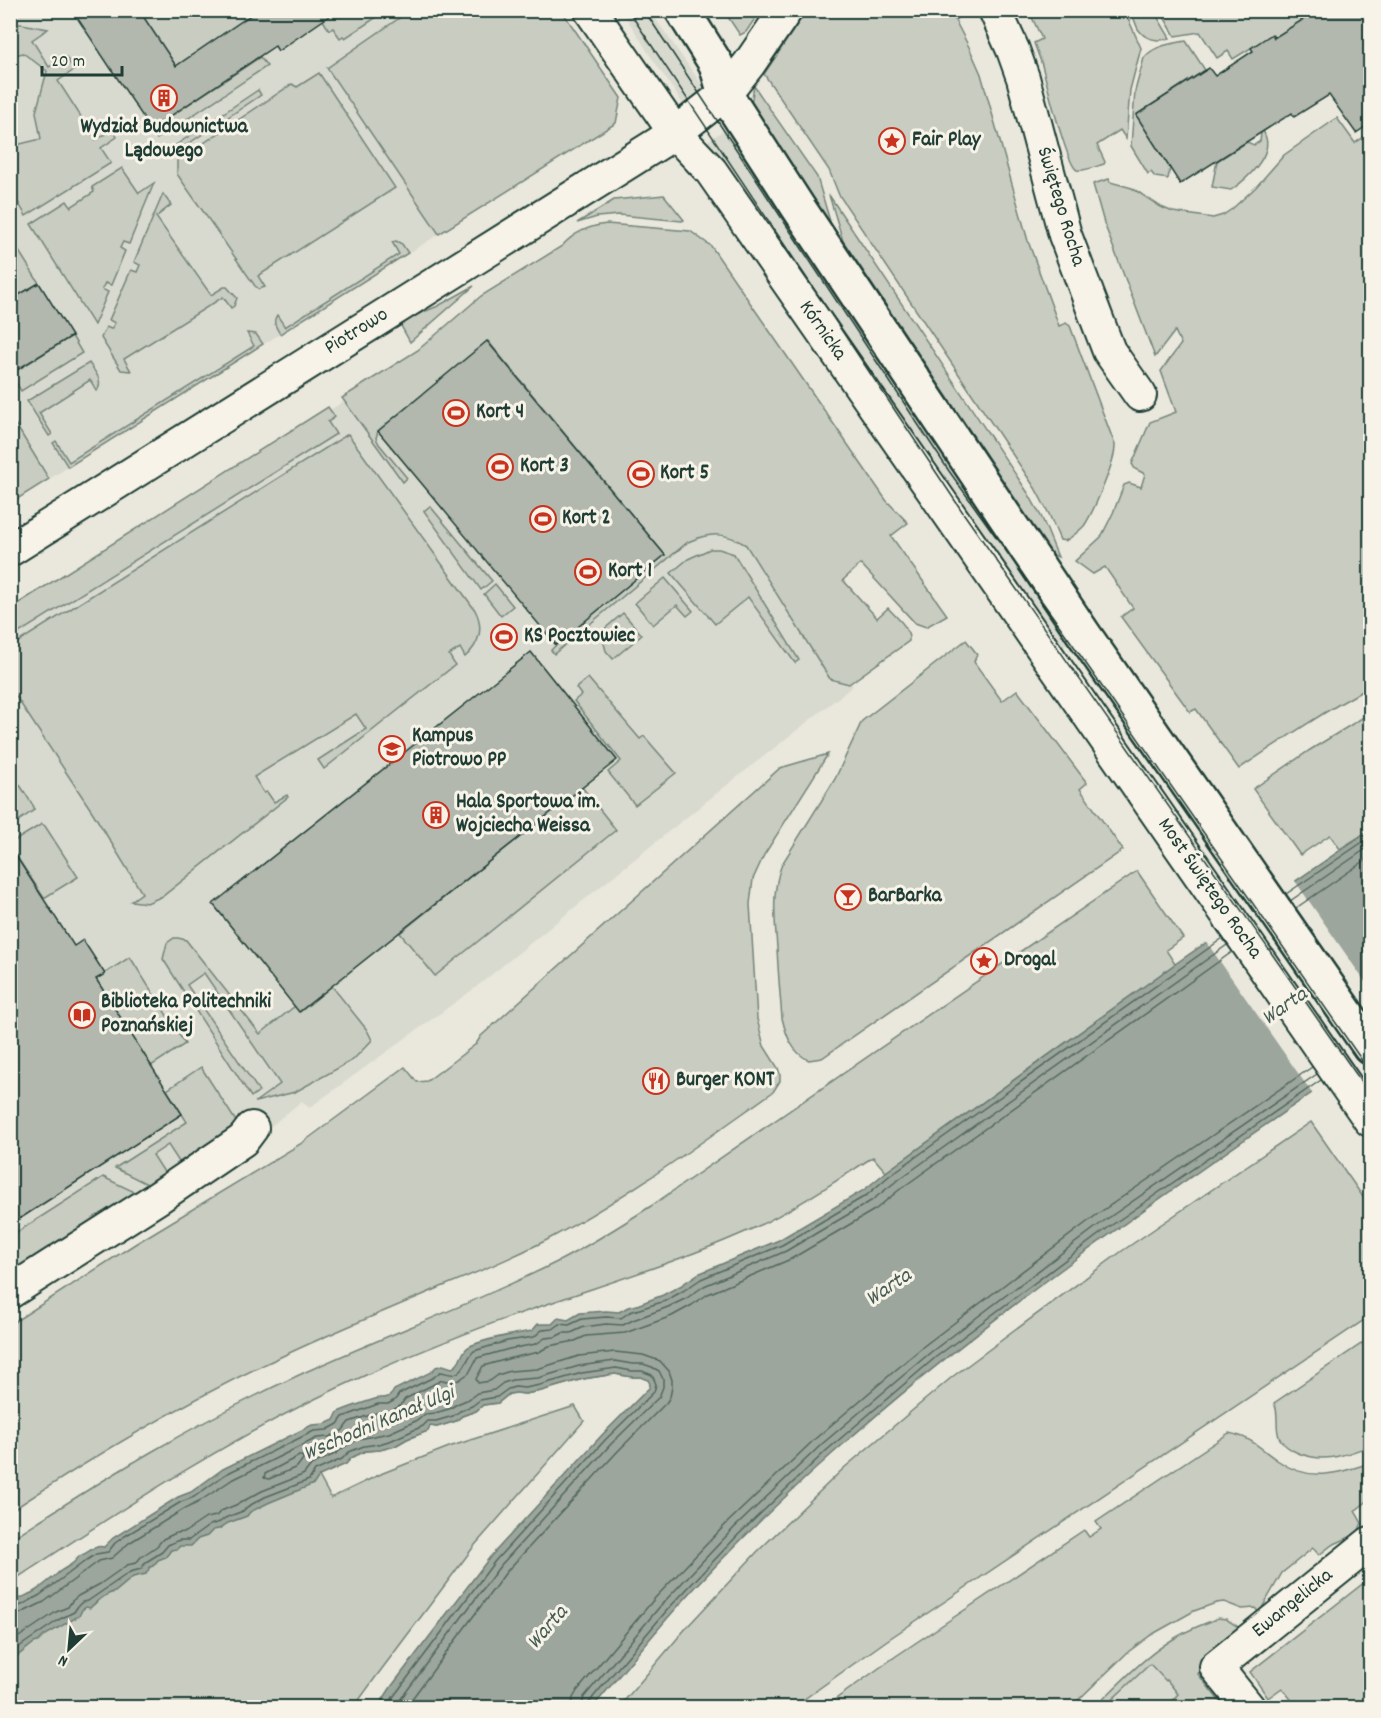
<svg xmlns="http://www.w3.org/2000/svg" width="1381" height="1718" font-family="Dekko,sans-serif">
<rect width="100%" height="100%" fill="#eae8dd"/>
<filter id="ink" filterUnits="userSpaceOnUse"><feTurbulence type="fractalNoise" baseFrequency=".0167" numOctaves="2"/><feDisplacementMap in="SourceGraphic" scale="12" xChannelSelector="R" yChannelSelector="G"/><feConvolveMatrix kernelMatrix="1 2 1 2 8 2 1 2 1" color-interpolation-filters="sRGB"/></filter>
<g filter="url(#ink)">
<g fill="#d9dacf">
<polygon points="11,11 562,11 621,98 616,123 11,503"/>
<polygon points="622,11 650,11 705,89 683,104 651,57"/>
<polygon points="730,126 1077,637 1054,653 706,142"/>
<polygon points="572,259 853,686 693,812 475,988 309,1108 302,1101 154,1221 11,1305 11,609"/>
<polygon points="1149,1659 1190,1707 1098,1708"/>
</g>
<g fill="#c8ccc1" stroke="#74847a" stroke-width="1.5">
<polygon points="254,10 254,13 176,66 139,11"/>
<polygon points="411,10 562,11 621,98 616,123 439,234 327,68"/>
<path d="M807 10 968 11 955 20 969 47 981 74 1028 241 1059 326 1066 323 1070 326 1115 445C1116 460 1093 513 1084 526 1078 532 1072 537 1065 541L1060 540 1049 514 1035 488 839 195 829 170 764 74Z"/>
<polygon points="1176,10 1318,11 1274,38 1272,35 1233,59 1228,51 1217,58 1200,32 1175,36 1164,17"/>
<polygon points="330,11 386,11 345,38 343,36 340,38 333,28 329,30 321,17"/>
<polygon points="724,11 760,11 746,32 740,35"/>
<path d="M1029 11H1120L1127 16 1141 48 1130 90 1126 139 1120 130 1097 145 1105 162 1104 164C1097 166 1083 172 1077 170 1067 166 1047 84 1043 69 1041 60 1037 52 1034 43L1042 39Z"/>
<path d="M1129 11H1154L1170 38C1159 42 1145 40 1138 29 1135 23 1134 16 1129 11Z"/>
<polygon points="14,24 22,24 48,29 32,40 49,67 66,57 74,70 58,81 96,140 113,129 117,137 101,148 111,163 26,216 11,190 11,121 16,145 41,139 36,112 47,71 23,53 11,56 11,30"/>
<path d="M1186 41 1205 70 1136 115 1170 168 1168 179 1155 177 1151 172 1148 174 1131 146 1135 91 1144 58C1154 45 1171 44 1186 41Z"/>
<polygon points="260,57 267,66 157,139 151,129"/>
<polygon points="319,73 395,188 258,276 265,287 259,289 255,286 177,174 177,161 292,84 297,87"/>
<polygon points="754,86 817,177 834,235 751,104"/>
<polygon points="258,90 261,95 173,154 170,149"/>
<path d="M1254 118C1258 123 1263 129 1265 135 1274 155 1246 180 1231 190L1212 187 1217 161 1247 142 1254 145 1260 141 1261 133 1252 120Z"/>
<path d="M1337 118 1355 143 1370 133V687C1324 711 1282 740 1239 769L1196 709 1190 712 1121 617 1133 608 1105 567 1093 574 1075 561 1101 537 1113 513 1124 485 1129 483 1141 487 1145 474 1135 469 1132 464 1150 422 1176 412 1161 371 1181 344 1175 331 1155 357 1104 223 1093 184 1109 179 1110 182 1132 188 1161 207 1173 212 1213 218 1223 215 1232 209 1256 187 1284 155Z"/>
<polygon points="122,168 139,193 154,183 129,244 123,242 120,248 125,251 111,285 105,283 102,289 108,292 94,325 31,224 67,201 71,207 94,192 92,187"/>
<polygon points="163,194 171,205 156,217 211,295 224,287 227,287 237,298 234,306 231,308 223,297 124,359 131,371 121,370 101,338 106,327 111,329 115,323 109,320 131,270 137,272 140,265 134,262"/>
<polygon points="664,195 684,220 682,221 619,215 597,217 577,223 614,200"/>
<polygon points="829,195 1028,493 1042,518 1058,557 1049,553 996,470 843,241"/>
<path d="M607 224 690 231 711 246 886 500 908 523 891 536 947 615 926 627 915 623 861 564 843 580 877 618 888 608C897 618 910 627 909 641L849 684 830 679 746 545C725 532 711 532 688 542L554 654 551 650 556 645 665 555 488 341 378 431 376 438 379 444 407 478 403 482 342 398 418 350 481 296 562 246C574 232 589 226 607 224Z"/>
<polygon points="10,237 39,283 11,300 10,300"/>
<path d="M396 241 402 244 408 253 280 334C276 327 272 322 277 315L285 327 399 254 392 242Z"/>
<polygon points="474,286 410,342 399,322 438,306"/>
<polygon points="247,333 256,334 263,344 68,467 53,443 56,441 69,462 254,346"/>
<polygon points="72,336 82,353 21,391 11,374"/>
<path d="M89 363C95 372 104 381 97 391L90 380 39 413 52 434 49 436 27 401Z"/>
<polygon points="328,407 335,417 328,422 336,434 11,638 11,608"/>
<polygon points="16,425 49,479 11,503 11,436"/>
<path d="M348 434 475 610C484 627 480 644 465 657L460 648 449 655 455 665 324 769 318 760 366 729 356 714 254 777 264 793 267 792 274 802 287 795 288 797 163 896 147 903 131 901 142 893 93 813 11 689V639L15 644Z"/>
<polygon points="430,506 492,581 481,590 424,511"/>
<polygon points="710,549 719,549 734,554 799,660 795,663 748,597 715,624 671,573 688,559"/>
<polygon points="665,578 693,611 687,616 677,605 653,625 635,603"/>
<polygon points="495,584 513,606 501,616 484,594"/>
<polygon points="623,613 642,635 613,659 606,651 601,632"/>
<path d="M966 640 977 654 974 662 1002 701 1017 690 1087 783 1080 789 1123 850 822 1058 809 1060C792 1053 786 1035 782 1018 780 994 778 971 777 948 775 919 771 892 782 864L835 779 862 721Z"/>
<polygon points="588,678 640,739 644,736 676,773 635,805 608,772 621,761 574,701 581,695 576,688"/>
<polygon points="1370,713 1370,830 1340,849 1330,835 1300,855 1253,789 1310,750"/>
<path d="M828 754 764 855 753 879 750 904 757 1019 764 1046 778 1068 780 1074V1081L773 1092C699 1144 625 1199 545 1241 511 1258 476 1273 441 1287 390 1309 338 1330 287 1354 190 1398 99 1453 11 1511V1324L135 1244 302 1143 405 1067 417 1082 427 1081 476 1044 481 1036 780 768Z"/>
<polygon points="11,771 34,807 34,810 11,826"/>
<polygon points="582,787 616,830 435,976 400,933"/>
<polygon points="42,824 45,826 78,877 44,898 13,851 11,852 11,843"/>
<path d="M1137 871 1183 938 1166 950 1175 964 886 1172 873 1157C831 1184 789 1213 743 1233 675 1263 604 1284 533 1309 477 1328 421 1351 366 1375 241 1430 125 1507 11 1582V1539C103 1479 198 1421 299 1375 384 1336 473 1304 557 1262 590 1245 620 1226 651 1206Z"/>
<polygon points="174,938 178,938 186,940 260,1034 295,1006 300,1012 332,986 367,1030 372,1040 353,1060 295,1092 255,1102 280,1084 204,973 187,985 259,1091 251,1097 163,959 167,943"/>
<polygon points="130,957 185,1044 151,1066 96,979"/>
<polygon points="201,1067 239,1126 181,1165 168,1145 153,1155 166,1175 155,1188 115,1168 187,1122 167,1090"/>
<polygon points="1311,1122 1370,1207 1370,1316 886,1641 793,1707 619,1707 687,1627 757,1552 844,1468 952,1377 1122,1251"/>
<polygon points="103,1177 141,1195 11,1281 11,1236"/>
<path d="M1370 1338V1446C1344 1455 1326 1464 1298 1453 1291 1450 1284 1446 1280 1439 1274 1428 1280 1413 1274 1403Z"/>
<polygon points="588,1357 648,1380 641,1377 632,1377 615,1374 583,1379 541,1391 525,1394 516,1393 509,1394 498,1403 483,1405 476,1411 462,1416 456,1421 437,1427 430,1426 428,1431 407,1439 395,1446 380,1450 365,1451 351,1458 346,1464 319,1476 331,1498 383,1473 449,1447 575,1406 584,1421 475,1545 375,1678 354,1707 11,1708 10,1651 204,1517"/>
<path d="M1229 1433C1253 1438 1258 1447 1277 1460 1309 1483 1336 1474 1370 1463V1499L1355 1511 1362 1523 1357 1534 1332 1545 1319 1555 1313 1548 1282 1573 1259 1613 1255 1608 1242 1609 1224 1602 1216 1603 1194 1611 1151 1635 1128 1652 1071 1707 823 1708 896 1656 1084 1530 1089 1537 1101 1529 1096 1522Z"/>
<polygon points="1370,1578 1370,1707 1297,1707 1282,1688 1268,1698 1250,1672"/>
<path d="M1218 1618 1226 1619 1240 1628 1204 1662 1198 1674 1224 1707H1166L1178 1694 1167 1680 1166 1681 1150 1664 1104 1707 1094 1708C1122 1681 1149 1651 1184 1633 1195 1627 1207 1623 1218 1618Z"/>
</g>
<path fill="#9ca69c" stroke="#6a7c72" stroke-width="1.5" d="M1370 830V1053C1186 1180 999 1305 832 1454 776 1504 722 1557 672 1613 645 1644 619 1676 593 1707H378L391 1687 490 1557 602 1435 649 1388 650 1384 648 1380 641 1377H632L615 1374 583 1379 541 1391 525 1394 516 1393 509 1394 498 1403 483 1405 476 1411 462 1416 456 1421 437 1427 430 1426 428 1431 407 1439 395 1446 380 1450 365 1451 351 1458 346 1464 319 1476 314 1484 268 1503 250 1512 247 1516 228 1523 219 1529 213 1530 207 1536 198 1539 191 1546H180L177 1549 171 1550 166 1557 158 1560 153 1566 150 1567 146 1574 133 1577 115 1592C107 1593 97 1601 90 1608L86 1607 82 1610 79 1616 44 1636 38 1642 34 1643 11 1661V1606C16 1598 27 1596 35 1591 43 1586 50 1580 57 1574 64 1567 75 1565 79 1556 88 1554 94 1544 104 1547L113 1538 178 1497 191 1492 223 1469 312 1425 325 1424 334 1420 338 1412C350 1407 362 1403 375 1399 379 1397 384 1399 388 1397 392 1395 392 1394 394 1390L431 1372 436 1367 443 1365 452 1368C461 1364 460 1356 466 1349 474 1341 520 1333 532 1331L538 1324H552L558 1318 568 1320 580 1313 606 1311 619 1312 628 1307 637 1305 663 1295 680 1286 698 1274 779 1240 864 1190 886 1172 1175 964Z"/>
<polygon fill="#eae8dd" points="1293,878 1370,989 1370,1057 1314,1096 1205,940"/>
<g fill="none" stroke-linecap="round" stroke-linejoin="round">
<g stroke="#51675e" stroke-width="1.5">
<polyline points="1286,894 1370,837"/>
<polyline points="1290,901 1370,846"/>
<polyline points="1296,908 1370,857"/>
<path d="M445 1390 452 1391V1395C445 1401 435 1406 427 1403V1399Z"/>
<polygon points="299,1456 302,1456 303,1459 297,1467 269,1479 264,1478 265,1474"/>
<path d="M10 1608 22 1605 40 1595 84 1562 96 1554 108 1552 115 1543 125 1536 181 1502 194 1497 226 1474 314 1431 327 1430 338 1424 343 1417 378 1404H388L395 1400 399 1394 434 1377 440 1372C445 1372 449 1375 454 1374 466 1371 466 1358 474 1351L507 1341 534 1337 542 1330 553 1329 560 1324 569 1325 582 1319 606 1317 621 1318 630 1312 665 1301 683 1291 701 1279 782 1245 867 1195 889 1176 1223 938"/>
<polyline points="10,1616 17,1615 44,1602 99,1561 112,1558 129,1543 184,1509 197,1503 230,1481 317,1438 329,1437 342,1431 349,1422 379,1412 391,1411 400,1406 405,1399 442,1380 452,1382 459,1380 469,1373 477,1358 509,1349 536,1344 545,1338 555,1337 563,1333 571,1333 584,1327 606,1324 623,1325 633,1320 668,1307 687,1298 704,1286 786,1251 871,1201 894,1183 1227,945"/>
<polyline points="10,1643 56,1612 68,1607 72,1601 78,1596 100,1584 127,1565 136,1563 141,1557 157,1546 163,1539 176,1533 185,1532 206,1518 216,1516 221,1511 238,1504 262,1491 300,1476 304,1474 311,1465 337,1453 344,1447 359,1439 389,1433 418,1420 425,1414 435,1413 449,1409 457,1404 469,1399 477,1393 494,1390 503,1383 512,1380 538,1378 579,1366 615,1361 632,1364 643,1364 652,1367 659,1371 663,1379 663,1387 659,1397 611,1444 500,1566 394,1708"/>
<polyline points="10,1653 60,1619 74,1612 78,1606 82,1602 88,1601 130,1572 141,1569 146,1562 162,1552 168,1545 179,1540 189,1540 210,1525 220,1522 225,1518 243,1511 247,1507 265,1497 309,1480 315,1471 342,1459 349,1452 364,1446 379,1444 392,1440 423,1426 428,1421 436,1421 453,1416 460,1411 472,1406 480,1400 497,1397 508,1389 515,1387 525,1388 540,1385 582,1373 616,1368 632,1371 642,1371 652,1375 656,1384 654,1392 606,1439 495,1561 385,1708"/>
<polyline points="405,1708 507,1571 618,1451 666,1403 670,1397 672,1387 672,1380 669,1371 660,1361 643,1355 615,1352 579,1356 537,1369 510,1371 498,1375 490,1381 478,1383 476,1379 483,1366 511,1358 539,1352 549,1346 575,1341 586,1336 625,1333 672,1316 692,1305 708,1294 791,1259 876,1209 899,1190 1232,952"/>
<polyline points="572,1708 573,1698 577,1691 655,1598 728,1522 816,1438 925,1345 1099,1213 1312,1067"/>
<polyline points="581,1708 584,1697 662,1604 734,1528 822,1444 931,1352 1104,1221 1317,1074"/>
<polyline points="589,1708 589,1703 594,1696 668,1609 739,1534 827,1450 936,1357 1109,1227 1321,1080"/>
</g>
</g>
<g fill="#b2b8ae" stroke="#1f3d34" stroke-width="1.5">
<polygon points="72,10 139,10 176,66 258,10 338,10 278,51 275,46 151,129"/>
<polygon points="1318,10 1371,10 1371,123 1356,133 1329,95 1294,117 1292,113 1180,184 1136,115 1209,68 1215,76 1253,51 1251,48 1272,34 1274,38"/>
<polygon points="39,283 72,336 10,374 10,300"/>
<polygon points="487,341 665,555 556,645 378,431"/>
<polygon points="531,652 617,760 299,1012 213,904"/>
<polygon points="10,847 74,946 83,940 105,974 96,979 182,1114 10,1225"/>
</g>
<g fill="none" stroke-linecap="round" stroke-linejoin="round">
<defs>
<g id="minor">
<polyline points="590,10 675,133 711,171 1370,1120"/>
<polyline points="995,10 1013,50 1023,78 1065,235 1109,351 1140,395"/>
<polyline points="10,550 675,133 725,94 749,64 786,10"/>
<polyline points="10,1292 159,1197 243,1140 252,1128"/>
<polyline points="1249,1708 1216,1667 1370,1543"/>
</g>
<polyline id="tertiary" points="682,10 716,64 725,94 798,207 1083,633 1370,1047"/>
</defs>
<use href="#minor" stroke="#1f3d34" stroke-width="36"/>
<use href="#tertiary" stroke="#1f3d34" stroke-width="38"/>
<use href="#minor" stroke="#f7f3e8" stroke-width="32"/>
<use href="#tertiary" stroke="#f7f3e8" stroke-width="33"/>
<g stroke="#1f3d34" stroke-width="1.5">
<polyline points="628,10 964,514 1370,1094"/>
<polyline points="644,10 949,471 1071,642 1370,1072"/>
</g>
</g>
</g>
<defs>
<symbol id="building-ring" viewBox="-11 -11 22 22"><circle r="9.5" fill="#f7f3e8" stroke="#c8321e" stroke-width="1.5"/><path d="M-4-6H4V6H1V3H-1V6H-4ZM-2.5-4.3h1.7v1.8h-1.7ZM.8-4.3h1.7v1.8H.8ZM-2.5-1h1.7V.8h-1.7ZM.8-1h1.7V.8H.8Z" fill="#c8321e"/></symbol>
<symbol id="sight-ring" viewBox="-11 -11 22 22"><circle r="9.5" fill="#f7f3e8" stroke="#c8321e" stroke-width="1.5"/><path d="M0-6L1.8-2.2L6-1.7L2.9 1.2L3.7 5.4L0 3.3L-3.7 5.4L-2.9 1.2L-6-1.7L-1.8-2.2Z" fill="#c8321e"/></symbol>
<symbol id="stadium-ring" viewBox="-11 -11 22 22"><circle r="9.5" fill="#f7f3e8" stroke="#c8321e" stroke-width="1.5"/><path d="M0-5a6.5 5 0 1 0 0 10a6.5 5 0 1 0 0-10ZM-3.5-1.8h7v3.6h-7Z" fill="#c8321e"/></symbol>
<symbol id="university-ring" viewBox="-11 -11 22 22"><circle r="9.5" fill="#f7f3e8" stroke="#c8321e" stroke-width="1.5"/><path d="M0-5L7-2L0 1L-7-2ZM-4 1L0 2.5L4 1V4Q0 6-4 4Z" fill="#c8321e"/></symbol>
<symbol id="bar-ring" viewBox="-11 -11 22 22"><circle r="9.5" fill="#f7f3e8" stroke="#c8321e" stroke-width="1.5"/><path d="M-6-5H6L.8 .8V4.5H3.5V6h-7V4.5H-.8V.8Z" fill="#c8321e"/></symbol>
<symbol id="library-ring" viewBox="-11 -11 22 22"><circle r="9.5" fill="#f7f3e8" stroke="#c8321e" stroke-width="1.5"/><path d="M-6-4Q-3-5.5-.7-3.5V5Q-3 3-6 4ZM6-4Q3-5.5 .7-3.5V5Q3 3 6 4Z" fill="#c8321e"/></symbol>
<symbol id="restaurant-ring" viewBox="-11 -11 22 22"><circle r="9.5" fill="#f7f3e8" stroke="#c8321e" stroke-width="1.5"/><path d="M-5-6h1v4h1v-4h1v4h1v-4h1v5L-1.5 .5V6h-2V.5L-5-1ZM5-6V6H3V1.5H1.5Q1.5-4 5-6Z" fill="#c8321e"/></symbol>
</defs>
<g fill-rule="evenodd">
<use href="#building-ring" x="149" y="83" width="30" height="30"/>
<use href="#sight-ring" x="877" y="126" width="30" height="30"/>
<use href="#stadium-ring" x="441" y="398" width="30" height="30"/>
<use href="#stadium-ring" x="485" y="452" width="30" height="30"/>
<use href="#stadium-ring" x="626" y="459" width="30" height="30"/>
<use href="#stadium-ring" x="528" y="504" width="30" height="30"/>
<use href="#stadium-ring" x="573" y="557" width="30" height="30"/>
<use href="#stadium-ring" x="489" y="622" width="30" height="30"/>
<use href="#university-ring" x="377" y="734" width="30" height="30"/>
<use href="#building-ring" x="421" y="800" width="30" height="30"/>
<use href="#bar-ring" x="833" y="882" width="30" height="30"/>
<use href="#sight-ring" x="969" y="946" width="30" height="30"/>
<use href="#library-ring" x="67" y="1000" width="30" height="30"/>
<use href="#restaurant-ring" x="641" y="1066" width="30" height="30"/>
</g>
<g text-anchor="middle" dominant-baseline="central" stroke-width="6" stroke-linejoin="round" paint-order="stroke">
<g font-size="21" font-weight="bold" fill="#1f3d34" stroke="#f7f3e8" text-anchor="start">
<text x="164" y="128" text-anchor="middle">Wydział Budownictwa<tspan x="164" dy="24">Lądowego</tspan></text>
<text x="912" y="141">Fair Play</text>
<text x="476" y="413">Kort 4</text>
<text x="520" y="467">Kort 3</text>
<text x="660" y="474">Kort 5</text>
<text x="562" y="519">Kort 2</text>
<text x="608" y="572">Kort 1</text>
<text x="524" y="637">KS Pocztowiec</text>
<text x="412" y="737">Kampus<tspan x="412" dy="24">Piotrowo PP</tspan></text>
<text x="456" y="803">Hala Sportowa im.<tspan x="456" dy="24">Wojciecha Weissa</tspan></text>
<text x="868" y="897">BarBarka</text>
<text x="1004" y="961">Drogal</text>
<text x="101" y="1003">Biblioteka Politechniki<tspan x="101" dy="24">Poznańskiej</tspan></text>
<text x="676" y="1081">Burger KONT</text>
</g>
<g font-size="21" fill="#1f3d34" stroke="#f7f3e8">
<text transform="translate(1060 207) rotate(73)">Świętego Rocha</text>
<text transform="translate(822 331) rotate(55)">Kórnicka</text>
<text transform="translate(357 332) rotate(-32)">Piotrowo</text>
<text transform="translate(1209 889) rotate(55)">Most Świętego Rocha</text>
<text transform="translate(1293 1604) rotate(-39)">Ewangelicka</text>
</g>
<g font-size="22" font-style="italic" fill="#445c53" stroke="#f7f3e8">
<text transform="translate(1285 1007) rotate(-35)">Warta</text>
<text transform="translate(889 1288) rotate(-34)">Warta</text>
<text transform="translate(379 1424) rotate(-23)">Wschodni Kanał Ulgi</text>
<text transform="translate(548 1628) rotate(-49)">Warta</text>
</g>
</g>
<rect width="1381" height="1718" fill="none" stroke="#f7f3e8" stroke-width="36"/>
<rect x="18" y="18" width="1345" height="1682" fill="none" stroke="#1f3d34" stroke-width="2" filter="url(#ink)"/>
<g transform="translate(69 1649) rotate(206)" stroke="#f7f3e8" stroke-width="4.5" paint-order="stroke">
<path d="M0-4.5L10 22L0 15L-10 22Z" fill="#1f3d34"/>
<text y="-9" font-size="16" font-weight="bold" text-anchor="middle" fill="#1f3d34">N</text>
</g>
<path d="M42 66v9h80v-9" fill="none" stroke="#1f3d34" stroke-width="3"/>
<text x="51" y="66" font-size="18" fill="#1f3d34" stroke="#f7f3e8" stroke-width="4.5" paint-order="stroke">20 m</text>
</svg>
